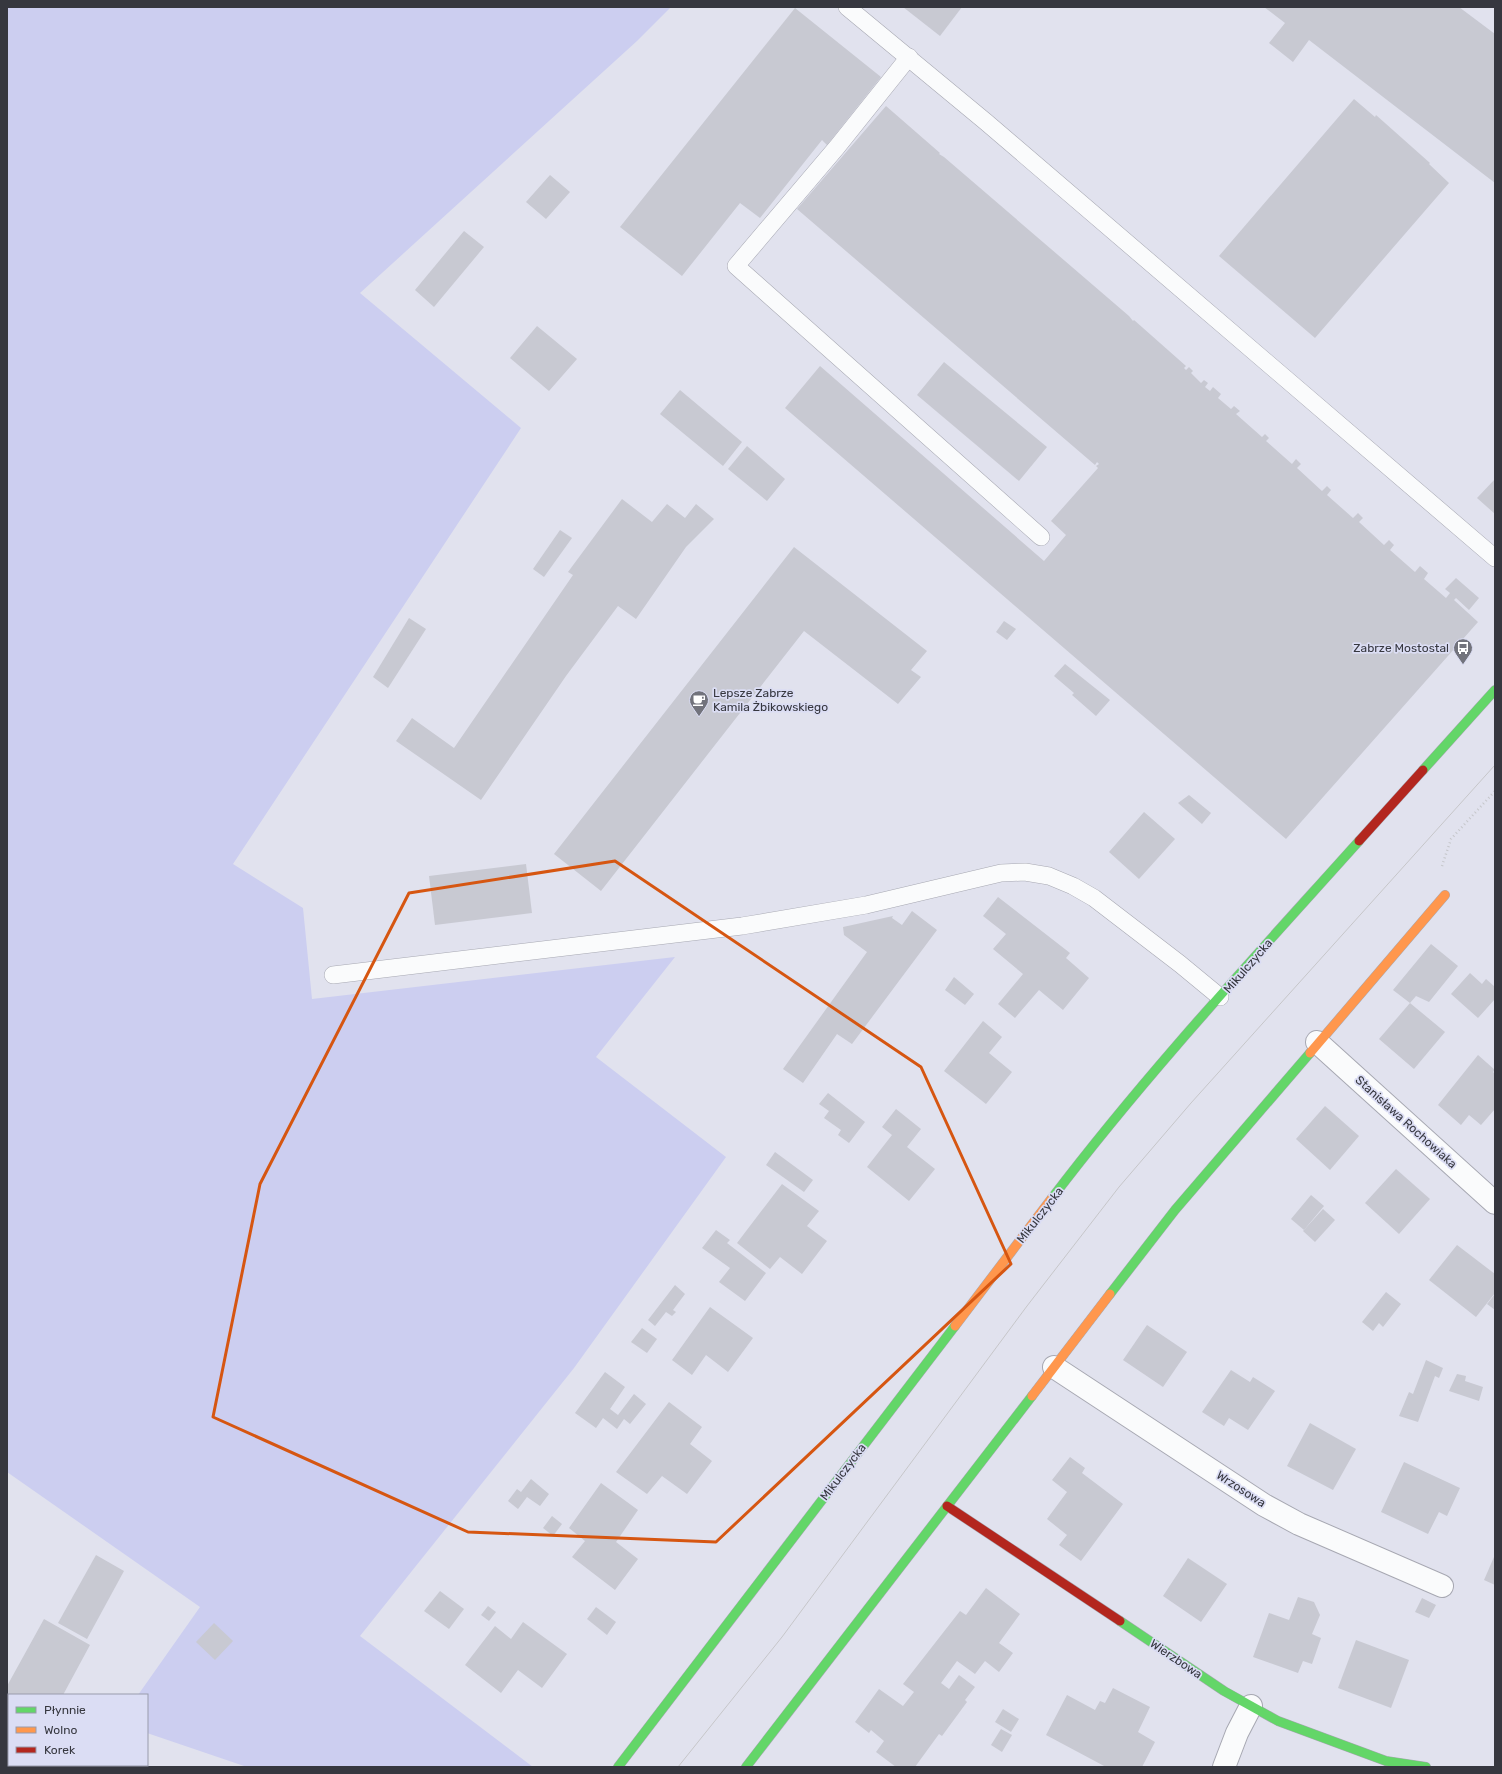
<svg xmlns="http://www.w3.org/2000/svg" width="1502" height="1774" font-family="Rubik,sans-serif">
<rect width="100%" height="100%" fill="#e1e2ee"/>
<polygon fill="#cccef0" points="7,7 671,7 637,41 360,293 521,428 233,864 303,908 312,999 675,957 596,1057 726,1157 574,1368 360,1636 533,1767 247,1767 147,1733 147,1695 138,1695 200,1607 7,1472"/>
<g fill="#c8c9d2">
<polygon points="903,7 962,7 940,36"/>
<polygon points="1264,7 1459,7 1495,34 1495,183 1309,40 1293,62 1269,43 1285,23"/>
<polygon points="795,8 881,77 827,145 822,140 760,218 740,203 682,276 620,227"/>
<polygon points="1354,99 1375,117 1376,115 1430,163 1429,164 1449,183 1315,338 1219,256"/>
<polygon points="886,106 940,153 939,154 944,157 1129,316 1133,321 1134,320 1186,366 1184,368 1186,370 1189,367 1193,371 1191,373 1201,383 1204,380 1208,383 1205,387 1210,391 1213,387 1221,394 1218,398 1231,409 1234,406 1240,411 1236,414 1262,437 1265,434 1269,438 1266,441 1292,464 1296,459 1301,464 1297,468 1322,491 1327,486 1331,490 1327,495 1353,518 1358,513 1363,518 1359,522 1384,545 1389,540 1394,545 1390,550 1415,572 1420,566 1428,573 1424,579 1446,598 1450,593 1445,589 1456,578 1479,598 1469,610 1456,598 1454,600 1478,622 1286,839 785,408 820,366 1044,561 1066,535 1051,521 1098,468 1096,466 1099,464 1097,462 1095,465 797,209"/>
<polygon points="550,175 570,192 546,219 526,202"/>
<polygon points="464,231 484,247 434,307 415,290"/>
<polygon points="537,326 577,359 549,391 510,358"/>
<polygon points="944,362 1047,447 1019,481 917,395"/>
<polygon points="680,390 742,442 723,466 660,414"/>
<polygon points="747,446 785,479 767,501 728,469"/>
<polygon points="1495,479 1495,514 1477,498"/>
<polygon points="622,499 652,522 667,504 685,518 696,504 714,519 686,547 636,619 618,606 566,676 481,800 396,741 412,718 454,748 573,575 568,572"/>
<polygon points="560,530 572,538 544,577 533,569"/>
<polygon points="794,547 927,651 911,670 921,677 898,704 804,631 601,891 554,854"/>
<polygon points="409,618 426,629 388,688 373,677"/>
<polygon points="1004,621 1016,629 1007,640 996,632"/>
<polygon points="1065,664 1110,700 1096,716 1072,695 1074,693 1054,676"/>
<polygon points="1189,795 1211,813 1202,824 1178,803"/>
<polygon points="1144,812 1175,839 1139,879 1109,852"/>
<polygon points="526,864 532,913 435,925 429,876"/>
<polygon points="998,897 1070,953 1066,958 1089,978 1063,1010 1039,990 1015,1018 998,1004 1023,974 993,949 1006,934 983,916"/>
<polygon points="912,911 937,930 852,1044 837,1034 803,1083 783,1069 867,952 844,935 843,927 893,916 892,918 902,925"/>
<polygon points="1431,944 1458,966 1429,1002 1416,996 1410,1003 1393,990"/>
<polygon points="1470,973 1482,984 1486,979 1495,987 1495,999 1478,1018 1451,994"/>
<polygon points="954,977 974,994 965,1005 945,990"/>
<polygon points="1410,1003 1445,1032 1414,1069 1379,1039"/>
<polygon points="983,1021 1002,1037 989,1053 1012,1072 986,1104 944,1071"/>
<polygon points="1478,1055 1495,1070 1493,1072 1495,1074 1495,1109 1481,1125 1469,1115 1461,1125 1438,1105"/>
<polygon points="828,1093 865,1122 849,1143 838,1135 841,1130 824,1118 829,1111 819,1104"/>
<polygon points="1325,1106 1359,1136 1330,1170 1296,1139"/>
<polygon points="896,1109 921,1129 907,1147 935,1169 909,1201 867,1167 892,1135 882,1127"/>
<polygon points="775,1152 813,1180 804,1192 766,1165"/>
<polygon points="1396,1169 1430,1199 1399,1234 1365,1203"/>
<polygon points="782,1184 819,1211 807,1226 827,1241 802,1274 780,1257 770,1269 737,1243"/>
<polygon points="1311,1195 1324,1206 1304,1230 1291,1219"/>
<polygon points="1323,1209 1335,1220 1315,1242 1303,1231"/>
<polygon points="716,1230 730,1240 727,1243 766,1273 745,1301 719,1282 730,1268 702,1248"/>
<polygon points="1457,1245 1495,1274 1495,1293 1476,1317 1429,1280"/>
<polygon points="675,1285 685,1294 673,1310 676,1312 672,1316 666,1312 655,1326 648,1320"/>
<polygon points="1386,1292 1401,1304 1383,1327 1379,1323 1373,1331 1362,1322"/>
<polygon points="1495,1294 1495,1310 1487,1304"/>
<polygon points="710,1307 753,1338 728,1372 706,1355 692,1375 672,1360"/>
<polygon points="1147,1325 1187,1352 1163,1387 1123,1360"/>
<polygon points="642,1328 657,1339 647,1353 631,1342"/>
<polygon points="1426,1360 1443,1368 1439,1378 1435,1376 1418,1422 1399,1416 1409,1392 1413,1394"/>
<polygon points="1231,1370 1250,1382 1253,1377 1275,1391 1248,1430 1229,1418 1224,1426 1202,1412"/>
<polygon points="605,1372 625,1387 610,1409 618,1415 634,1394 646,1404 630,1424 624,1419 617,1429 603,1418 596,1428 575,1413"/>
<polygon points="1457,1374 1466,1376 1465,1381 1483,1387 1479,1401 1449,1391"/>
<polygon points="669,1402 702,1427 690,1444 712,1461 687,1494 662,1476 647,1494 616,1472"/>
<polygon points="1310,1423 1356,1449 1333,1490 1287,1466"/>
<polygon points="1070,1457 1085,1468 1082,1473 1123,1504 1081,1561 1059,1545 1067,1535 1047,1519 1067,1492 1052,1480"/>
<polygon points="1404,1462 1460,1488 1447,1516 1439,1512 1428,1534 1381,1512"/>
<polygon points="531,1479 549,1494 540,1506 527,1497 518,1509 508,1501 517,1489 521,1492"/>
<polygon points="601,1483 638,1510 616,1542 638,1559 615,1590 572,1557 585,1541 569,1528"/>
<polygon points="552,1516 562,1524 553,1536 543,1528"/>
<polygon points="96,1555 124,1571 87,1639 58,1623"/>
<polygon points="1494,1557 1495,1557 1495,1585 1484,1580"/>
<polygon points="1188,1558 1227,1584 1201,1622 1163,1596"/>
<polygon points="986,1588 1020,1614 999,1643 1013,1653 999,1672 985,1661 975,1674 957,1661 941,1683 949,1689 959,1675 975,1687 965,1700 967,1702 942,1736 939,1734 915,1767 896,1767 876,1752 884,1741 871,1730 869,1733 855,1722 879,1689 903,1706 914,1692 903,1684 960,1611 966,1615"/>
<polygon points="440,1591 464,1609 449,1629 424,1611"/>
<polygon points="1298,1597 1314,1602 1320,1615 1312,1634 1321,1638 1312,1664 1303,1661 1298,1673 1253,1657 1269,1613 1289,1620"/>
<polygon points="1422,1598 1436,1605 1429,1618 1415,1612"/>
<polygon points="488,1606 496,1612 489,1621 481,1615"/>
<polygon points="596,1607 616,1622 607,1635 587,1619"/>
<polygon points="44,1619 90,1645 63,1695 9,1695 9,1765 23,1765 22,1767 7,1767 7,1686"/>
<polygon points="523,1622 567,1654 542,1688 518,1670 501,1693 465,1665 495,1626 511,1639"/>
<polygon points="214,1623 233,1641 215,1660 196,1642"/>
<polygon points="1356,1640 1409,1660 1391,1708 1338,1688"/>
<polygon points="1113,1688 1150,1707 1138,1732 1155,1742 1142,1767 1106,1767 1046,1735 1067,1695 1095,1710 1100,1701 1105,1703"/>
<polygon points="1003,1709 1019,1719 1011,1732 995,1722"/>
<polygon points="1001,1729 1012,1735 1002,1752 991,1745"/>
<polygon points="104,1765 134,1765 139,1767 103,1767"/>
</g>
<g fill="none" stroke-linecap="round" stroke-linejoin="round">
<defs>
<g id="lane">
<polyline points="847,7 986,122 1495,558"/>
<polyline points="909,57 837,147 736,266 1041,537"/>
<polyline points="333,975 742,926 866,905 1001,873 1025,872 1049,876 1073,886 1094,898 1180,964 1220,997"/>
</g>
<g id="street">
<polyline points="1317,1042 1495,1203"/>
<polyline points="1054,1367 1264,1505 1299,1524 1442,1586"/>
<polyline points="1224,1767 1237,1733 1251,1706"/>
</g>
<g id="fast">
<polyline points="1423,770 1495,690"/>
<path d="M1052 1198C1147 1073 1254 958 1359 841"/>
<polyline points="1110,1294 1175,1210 1310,1053"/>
<polyline points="1120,1621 1224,1691 1278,1721 1386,1761 1426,1767"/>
<polyline points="618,1767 955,1326"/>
<polyline points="746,1767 1032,1396"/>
</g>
<g id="slow">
<polyline points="1310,1053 1445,895"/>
<polyline points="955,1326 1052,1198"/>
<polyline points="1032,1396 1110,1294"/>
</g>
<g id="jam">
<polyline points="1359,841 1423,770"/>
<polyline points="947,1506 1120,1621"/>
</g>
</defs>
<use href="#lane" stroke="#a7a8b2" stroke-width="18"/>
<use href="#street" stroke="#a7a8b2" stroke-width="24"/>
<use href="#fast" stroke="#a7a8b2" stroke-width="10"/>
<use href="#slow" stroke="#a7a8b2" stroke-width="10"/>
<use href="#jam" stroke="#a7a8b2" stroke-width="10"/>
<polyline stroke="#c5c6ca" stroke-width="2.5" stroke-dasharray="1 3" stroke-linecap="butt" points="1442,866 1451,839 1495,791"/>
<use href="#lane" stroke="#fafbfc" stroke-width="17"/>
<use href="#street" stroke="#fafbfc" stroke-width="22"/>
<use href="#fast" stroke="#63d668" stroke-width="9"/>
<use href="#slow" stroke="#ff974d" stroke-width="9"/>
<use href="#jam" stroke="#b3261e" stroke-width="9"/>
<polyline stroke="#c6c6c9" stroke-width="1" points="678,1767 782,1637 1027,1306 1119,1187 1191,1103 1495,765"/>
</g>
<path fill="none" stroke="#d65611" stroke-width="3" stroke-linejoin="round" d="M615 861 921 1067 1011 1264 716 1542 468 1532 213 1417 260 1184 409 893Z"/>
<defs>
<symbol id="bus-pin" viewBox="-11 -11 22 30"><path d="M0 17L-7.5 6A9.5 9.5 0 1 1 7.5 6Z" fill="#72737c" stroke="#dbddf4"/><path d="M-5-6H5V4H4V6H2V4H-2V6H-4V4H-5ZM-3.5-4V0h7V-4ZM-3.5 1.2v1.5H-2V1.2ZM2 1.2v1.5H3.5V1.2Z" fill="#fff"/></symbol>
<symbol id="cafe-pin" viewBox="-11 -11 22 30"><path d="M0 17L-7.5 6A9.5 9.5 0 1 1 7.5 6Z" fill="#72737c" stroke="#dbddf4"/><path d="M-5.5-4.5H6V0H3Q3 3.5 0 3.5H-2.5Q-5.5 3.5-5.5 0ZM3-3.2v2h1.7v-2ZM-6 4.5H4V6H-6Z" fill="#fff"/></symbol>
</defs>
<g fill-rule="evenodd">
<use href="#bus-pin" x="1452" y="637" width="22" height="30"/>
<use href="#cafe-pin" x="688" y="689" width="22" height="30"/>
</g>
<g text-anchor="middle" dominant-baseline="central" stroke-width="3.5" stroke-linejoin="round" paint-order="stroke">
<g font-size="12" fill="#36373f" stroke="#dbddf4" text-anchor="end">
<text x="1449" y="648">Zabrze Mostostal</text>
<text x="713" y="693" text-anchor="start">Lepsze Zabrze<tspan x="713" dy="14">Kamila Żbikowskiego</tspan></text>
</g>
<g font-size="12" fill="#36373f" stroke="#dbddf4">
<text transform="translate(1248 966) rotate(-49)">Mikulczycka</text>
<text transform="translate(1406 1122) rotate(42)">Stanisława Rochowiaka</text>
<text transform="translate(1040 1215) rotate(-52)">Mikulczycka</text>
<text transform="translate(843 1472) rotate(-53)">Mikulczycka</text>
<text transform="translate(1241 1489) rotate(33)">Wrzosowa</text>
<text transform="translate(1176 1659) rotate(34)">Wierzbowa</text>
</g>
</g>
<rect width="1502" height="1774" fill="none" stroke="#36373f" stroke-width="16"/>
<rect x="8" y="1694" width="140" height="72" fill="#dbddf4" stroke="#999bac"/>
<rect x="16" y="1707" width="20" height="6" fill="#63d668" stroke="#999bac"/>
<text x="44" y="1714" font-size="12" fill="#36373f">Płynnie</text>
<rect x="16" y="1727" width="20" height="6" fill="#ff974d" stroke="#999bac"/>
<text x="44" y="1734" font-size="12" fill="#36373f">Wolno</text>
<rect x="16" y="1747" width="20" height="6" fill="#b3261e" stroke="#999bac"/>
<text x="44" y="1754" font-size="12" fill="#36373f">Korek</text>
</svg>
